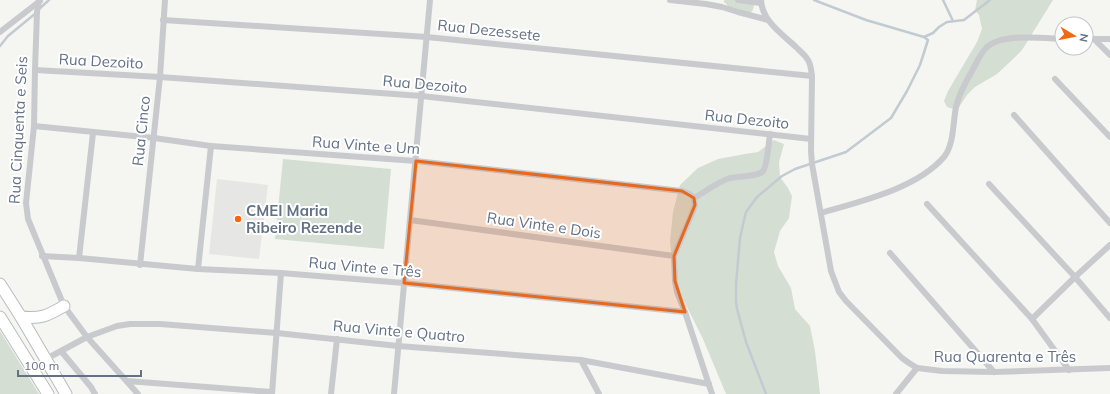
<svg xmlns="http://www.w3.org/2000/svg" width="1110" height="394" font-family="Mulish,sans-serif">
<rect width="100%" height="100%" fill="#f5f6f2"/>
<polygon fill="#e6e6e5" points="217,179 268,185 259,259 209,254"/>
<g fill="#d5ded2">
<polygon points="724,0 755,0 753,10 749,14 730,8 724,2"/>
<polygon points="977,0 1053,0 1022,50 1012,60 997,74 975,87 967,95 959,107 953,109 947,107 944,101 948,91 977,42 982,29 979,15 975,10"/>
<polygon points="774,140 784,144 779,162 780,177 788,188 792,196 789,218 780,231 774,252 778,266 791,288 795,309 810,326 815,351 819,385 820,394 726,394 703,339 674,281 670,241 673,212 680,185 698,168 718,159 745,154 758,152"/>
<polygon points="283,159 391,169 384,249 275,239"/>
<polygon points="0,331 39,394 0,394"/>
</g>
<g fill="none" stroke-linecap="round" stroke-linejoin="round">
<g stroke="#c2cbd2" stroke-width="2.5">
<polyline points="943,0 953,21"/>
<polyline points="39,9 49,0"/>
<polyline points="924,37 933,33 939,27 947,22 964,20 990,0"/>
<polyline points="0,46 8,36 36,13"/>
<polyline points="766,394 746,342 737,309 736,301 736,284 740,238 744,220 746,212 757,197 782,176 795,169 846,152 891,118 907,91 920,65 928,40 924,37 866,20 814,0"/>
</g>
<defs>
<g id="highway">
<polyline points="0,284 21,317 66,394"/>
<polyline points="0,317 48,394"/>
<path d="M21 317C41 319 47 316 64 306"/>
</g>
</defs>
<use href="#highway" stroke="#b9bcbf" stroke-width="13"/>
<g stroke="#c8cace" stroke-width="6">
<polyline points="39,0 37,12 35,70 34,126 26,203 28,219 64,306 87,337 138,394"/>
<polyline points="670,0 706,4 722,7 738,12 768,20"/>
<polyline points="738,0 761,3"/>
<path d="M761 0C762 21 782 34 796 47 800 51 805 55 808 60 811 65 811 70 812 76L811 151 812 164 831 271 839 292 846 301 902 358 909 363 917 368 942 371 994 372 1110 368"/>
<polyline points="163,20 427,37 812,76"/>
<polyline points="0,32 40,1"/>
<polyline points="1086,39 1110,39"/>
<polyline points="1094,39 1110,55"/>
<polyline points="35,70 160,77 421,96 811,139"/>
<polyline points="1055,79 1110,137"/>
<polyline points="1014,115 1110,223"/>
<polyline points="34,126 154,138 211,146 416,161 682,191 690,194 694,198"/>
<polyline points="989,184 1075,277 1110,318"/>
<polyline points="694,198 695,205 693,211 674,256 675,281 677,292 685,312 712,394"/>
<path d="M694 198C705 192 717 182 730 178 738 176 758 177 763 171 767 167 769 141 770 134"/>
<polyline points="927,204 1032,319 1069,370"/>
<path d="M821 213C861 201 916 189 944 157 953 146 953 127 955 113 957 98 964 85 972 71 976 64 980 54 986 48 1000 33 1042 38 1062 39"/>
<polyline points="410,220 674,256"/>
<polyline points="890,253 994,372"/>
<polyline points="42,256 79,258 198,269 281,273 404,283 685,312"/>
<polyline points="79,258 93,133"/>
<polyline points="140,265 160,77 165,0"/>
<polyline points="198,269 211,146"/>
<polyline points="1032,319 1075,277 1110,245"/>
<polyline points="61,351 91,387 95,394"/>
<polyline points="46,359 87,337 117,326 130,324 160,324 277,333 398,346 581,360 709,384"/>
<polyline points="581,360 599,394"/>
<polyline points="127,381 272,392"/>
<polyline points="272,394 281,273"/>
<polyline points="331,394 337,339"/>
<polyline points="394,394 430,0"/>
<polyline points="896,394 917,368"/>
</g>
<use href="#highway" stroke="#fff" stroke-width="11"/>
</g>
<path fill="#e5691f" fill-opacity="0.2" stroke="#e5691f" stroke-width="3" stroke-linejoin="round" d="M416 161 682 191 694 198 695 205 674 256 675 281 685 312 404 283Z"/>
<circle fill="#f46814" stroke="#fff" stroke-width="1.5" cx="238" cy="219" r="4"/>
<g text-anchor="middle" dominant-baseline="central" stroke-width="4" stroke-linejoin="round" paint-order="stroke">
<g font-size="15" fill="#627186" stroke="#fff">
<text transform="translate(489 30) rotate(6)">Rua Dezessete</text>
<text transform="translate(101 61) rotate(3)">Rua Dezoito</text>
<text transform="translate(425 84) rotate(5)">Rua Dezoito</text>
<text transform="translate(747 119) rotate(6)">Rua Dezoito</text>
<text transform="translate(18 130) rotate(-87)">Rua Cinquenta e Seis</text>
<text transform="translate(141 131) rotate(-84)">Rua Cinco</text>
<text transform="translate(366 145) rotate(4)">Rua Vinte e Um</text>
<text transform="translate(544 225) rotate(8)">Rua Vinte e Dois</text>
<text transform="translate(365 267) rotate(5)">Rua Vinte e Três</text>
<text transform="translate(399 331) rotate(5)">Rua Vinte e Quatro</text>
<text x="1005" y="356">Rua Quarenta e Três</text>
</g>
<g font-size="15" font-weight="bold" fill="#627186" stroke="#fff" text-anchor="start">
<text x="246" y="210">CMEI Maria<tspan x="246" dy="17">Ribeiro Rezende</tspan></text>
</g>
</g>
<g transform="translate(1074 36) rotate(100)"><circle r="19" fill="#ffffff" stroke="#c0c6cf"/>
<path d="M0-3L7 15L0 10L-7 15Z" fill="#f46814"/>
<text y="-6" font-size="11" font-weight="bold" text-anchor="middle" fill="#627186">N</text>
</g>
<path d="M18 370v6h123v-6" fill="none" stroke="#627186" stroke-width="2"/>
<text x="24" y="370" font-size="12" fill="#627186" stroke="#ffffff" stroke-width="3" paint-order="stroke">100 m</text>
</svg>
